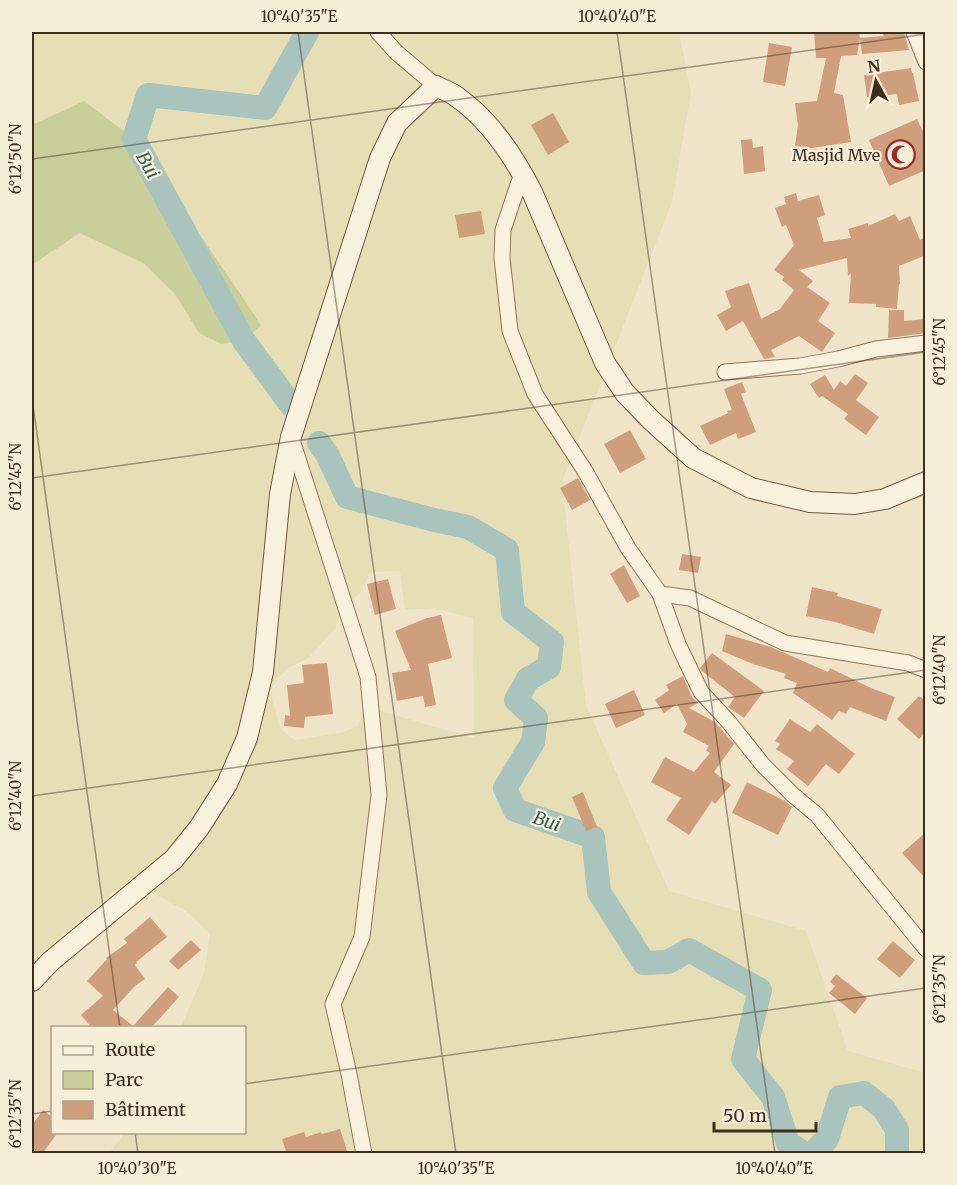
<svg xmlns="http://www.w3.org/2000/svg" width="957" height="1185" font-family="Merriweather,serif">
<rect width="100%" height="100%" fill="#f0e4c8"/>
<path fill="#e6deb5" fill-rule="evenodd" d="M32 32H679L691 92 672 202 562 482 586 705 669 891 806 931 848 1051 925 1073V1153H109L125 1133 244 1132V1028L181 1027 204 973 210 934 185 910 148 891 115 890 32 962V265L80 232 143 263 175 294 199 333 221 344 203 239 154 198 133 139 84 101 32 125ZM400 571 405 610 434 608 473 618 474 738 363 706 359 725 344 732 296 740 290 737 280 728 270 692 276 681 288 668 307 659 335 629 344 606 360 593 371 572Z"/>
<polygon fill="#c9cf9b" points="84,101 134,139 154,198 203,239 261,325 244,341 221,344 199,333 175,294 143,263 80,233 32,265 32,125"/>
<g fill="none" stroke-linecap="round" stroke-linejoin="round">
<g stroke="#a9c4bc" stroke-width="24">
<polyline points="292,406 244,341 134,139 148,95 265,108 307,32"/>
<polyline points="319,443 328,456 347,497 434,520 468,527 507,550 513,612 552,642 549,667 528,679 516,700 536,718 533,742 505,788 515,810 593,837 599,892 644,963 668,962 689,950 760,990 743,1059 773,1097 788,1143 805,1154"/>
<polyline points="812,1154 827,1139 840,1097 864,1093 884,1109 897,1130 897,1154"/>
</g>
</g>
<g fill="#cf9f7d">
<polygon points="814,32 859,32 860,38 884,36 883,34 904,32 909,50 862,54 860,39 857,55 841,56 834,93 843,95 851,142 812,148 795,146 798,125 795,103 817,101 826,58 816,58"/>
<polygon points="769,43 792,47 785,86 763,82"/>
<polygon points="911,68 912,73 913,73 919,101 899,105 897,94 867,97 864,75"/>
<polygon points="553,113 569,142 548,155 531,125"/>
<polygon points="917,119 926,138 926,170 889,186 869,140"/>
<polygon points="752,139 753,148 763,146 765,171 744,174 741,140"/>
<polygon points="796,193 798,201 819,195 825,215 817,218 824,242 851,238 848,229 868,223 868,226 895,214 899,221 910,216 920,240 926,237 926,255 899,266 900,284 899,284 897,309 876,307 876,304 849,303 851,273 848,276 847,258 799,270 813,281 807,287 830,303 818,321 835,333 822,352 799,336 771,350 775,357 764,359 743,321 726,331 717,315 731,307 725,291 749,283 761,319 780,309 794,290 782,280 784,277 774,270 794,245 786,225 782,227 775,208 786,204 784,197"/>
<polygon points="481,211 485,234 459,238 455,215"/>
<polygon points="889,310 904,310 904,321 926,319 926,333 888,338"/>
<polygon points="855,374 868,383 856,400 879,417 866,435 844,419 848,414 822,396 819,398 810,384 825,375 834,390 840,381 846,386"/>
<polygon points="742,382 746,392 741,394 756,432 738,439 736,433 710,445 700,426 728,413 727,411 732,410 724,389"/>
<polygon points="630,430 646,459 620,473 604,444"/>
<polygon points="578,478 590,500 572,510 560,488"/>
<polygon points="682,554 701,557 698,573 679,570"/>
<polygon points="624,565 640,596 627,603 610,574"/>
<polygon points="388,579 396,609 375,615 367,584"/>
<polygon points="812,587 838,593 837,596 882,609 874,634 835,622 806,616"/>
<polygon points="441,615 452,658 428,664 436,705 425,707 423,696 397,701 392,673 411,670 395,631 427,618"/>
<polygon points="726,634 771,647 828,672 830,668 871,688 895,697 886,721 850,707 846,714 839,711 832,720 793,693 797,683 784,678 786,674 753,664 722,651"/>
<polygon points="712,653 764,691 744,718 728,707 735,697 702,671 700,668"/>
<polygon points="327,663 333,714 305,717 304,728 284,726 285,715 290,716 287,685 304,683 302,665"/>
<polygon points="683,676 692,697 698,703 689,708 715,722 734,744 714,772 731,785 715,804 712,801 689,835 666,820 681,798 651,782 665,757 694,772 710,753 706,750 709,746 683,732 687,724 677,704 664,713 655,700 669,690 666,685"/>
<polygon points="634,690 645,715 616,728 605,704"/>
<polygon points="919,696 926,701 926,732 919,739 897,719"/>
<polygon points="790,719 810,732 817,724 855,754 839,774 826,764 808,786 787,769 794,761 776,749 780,744 775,741"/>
<polygon points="747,782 785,801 792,807 778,835 732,813"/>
<polygon points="583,792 597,827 586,831 572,797"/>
<polygon points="926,832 926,879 902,853"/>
<polygon points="150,917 167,937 136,962 137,963 135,965 145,979 135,986 113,1010 133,1026 168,987 179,997 151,1028 92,1028 81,1015 103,996 87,981 107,959 106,958 127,943 124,939"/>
<polygon points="191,940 201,950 178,970 169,961"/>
<polygon points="893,941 915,960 900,978 877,959"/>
<polygon points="836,974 867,998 855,1014 829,993 835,986 830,982"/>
<polygon points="43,1110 52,1117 52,1132 58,1132 42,1154 39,1154 32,1148 32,1125"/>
<polygon points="340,1129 348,1154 287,1154 282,1139 304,1132 306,1137 321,1132 322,1134"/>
</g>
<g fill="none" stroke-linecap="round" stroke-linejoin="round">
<defs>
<g id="street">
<polyline points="378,32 396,52 436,86"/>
<polyline points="914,32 926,62"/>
<polyline points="522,173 503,230 502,258 510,331 535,394 585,471 628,548 660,594 690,598 785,643 908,663 926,670"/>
<polyline points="725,372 800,366 838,359 876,349 926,343"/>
<polyline points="291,437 368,677 379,795 362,937 333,1004 349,1074 364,1154"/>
<polyline points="660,594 678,644 701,692 728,721 763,765 793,795 817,815 926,949"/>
</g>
<path id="secondary" d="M32 981 51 961 174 859 199 828 227 784 247 738 263 672 280 494 291 437 380 158 397 123 436 86C443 90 451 92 457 97 490 120 515 158 533 194L605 363 625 393 651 420 693 458 751 488 810 502 855 504 885 499 926 482"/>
</defs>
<use href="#street" stroke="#8d765c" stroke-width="17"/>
<use href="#secondary" stroke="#6f573f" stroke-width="22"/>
<use href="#street" stroke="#faf1dc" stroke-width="15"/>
<use href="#secondary" stroke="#faf1dc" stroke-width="20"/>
</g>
<path fill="none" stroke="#3d2e20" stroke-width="1.5" stroke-opacity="0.45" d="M298 32 456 1154M617 32 775 1154M32 159 926 34M32 398 120 1028M32 478 926 352M32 796 926 670M244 1084 926 988M32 1114 52 1111M135 1132 138 1154"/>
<defs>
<symbol id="mosque-ring" viewBox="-11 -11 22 22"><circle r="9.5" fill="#f7eed8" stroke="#9e2a2b" stroke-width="1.5"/><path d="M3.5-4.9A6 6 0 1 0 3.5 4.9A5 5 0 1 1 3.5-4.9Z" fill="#9e2a2b"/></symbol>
</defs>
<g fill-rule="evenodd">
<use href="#mosque-ring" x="884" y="138" width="33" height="33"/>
</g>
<g text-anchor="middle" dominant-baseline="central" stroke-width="4.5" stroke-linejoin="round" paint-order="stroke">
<g font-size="16" fill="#3d2e20" stroke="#f7eed8" text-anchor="end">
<text x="880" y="155">Masjid Mve</text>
</g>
<g font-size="18" font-style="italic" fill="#2f5d5a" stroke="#f7eed8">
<text transform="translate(148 165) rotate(61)">Bui</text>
<text transform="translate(547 821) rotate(19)">Bui</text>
</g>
</g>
<rect width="957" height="1185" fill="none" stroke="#f7eed8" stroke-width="66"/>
<rect x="51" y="1026" width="195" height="108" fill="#f7eed8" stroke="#ada18e" stroke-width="1.5"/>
<rect x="63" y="1046" width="30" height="9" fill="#faf1dc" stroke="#ada18e" stroke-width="1.5"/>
<text x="105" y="1056" font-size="18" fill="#3d2e20">Route</text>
<rect x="63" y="1071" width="30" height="18" fill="#c9cf9b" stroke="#ada18e" stroke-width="1.5"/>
<text x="105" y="1086" font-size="18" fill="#3d2e20">Parc</text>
<rect x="63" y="1101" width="30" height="18" fill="#cf9f7d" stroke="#ada18e" stroke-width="1.5"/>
<text x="105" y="1116" font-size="18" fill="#3d2e20">Bâtiment</text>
<g transform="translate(876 81) rotate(352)" stroke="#f7eed8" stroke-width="4.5" paint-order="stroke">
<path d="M0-4.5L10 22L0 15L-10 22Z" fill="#3d2e20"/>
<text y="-9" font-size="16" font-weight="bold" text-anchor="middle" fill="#3d2e20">N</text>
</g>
<path d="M714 1122v9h102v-9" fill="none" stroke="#3d2e20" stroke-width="3"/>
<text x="723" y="1122" font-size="18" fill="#3d2e20" stroke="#f7eed8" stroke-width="4.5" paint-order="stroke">50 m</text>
<rect x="33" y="33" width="891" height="1119" fill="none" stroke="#3d2e20" stroke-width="2"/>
<g font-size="15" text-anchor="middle" fill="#3d2e20">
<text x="299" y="22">10°40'35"E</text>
<text x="617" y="22">10°40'40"E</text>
<text transform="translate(16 159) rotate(-90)" y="5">6°12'50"N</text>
<text transform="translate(940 352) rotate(-90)" y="5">6°12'45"N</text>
<text transform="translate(16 477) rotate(-90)" y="5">6°12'45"N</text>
<text transform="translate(940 670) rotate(-90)" y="5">6°12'40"N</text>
<text transform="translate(16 796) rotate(-90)" y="5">6°12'40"N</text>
<text transform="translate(940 989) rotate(-90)" y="5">6°12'35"N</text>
<text transform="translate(16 1114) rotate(-90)" y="5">6°12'35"N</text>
<text x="137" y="1174">10°40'30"E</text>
<text x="456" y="1174">10°40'35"E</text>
<text x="774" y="1174">10°40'40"E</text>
</g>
</svg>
